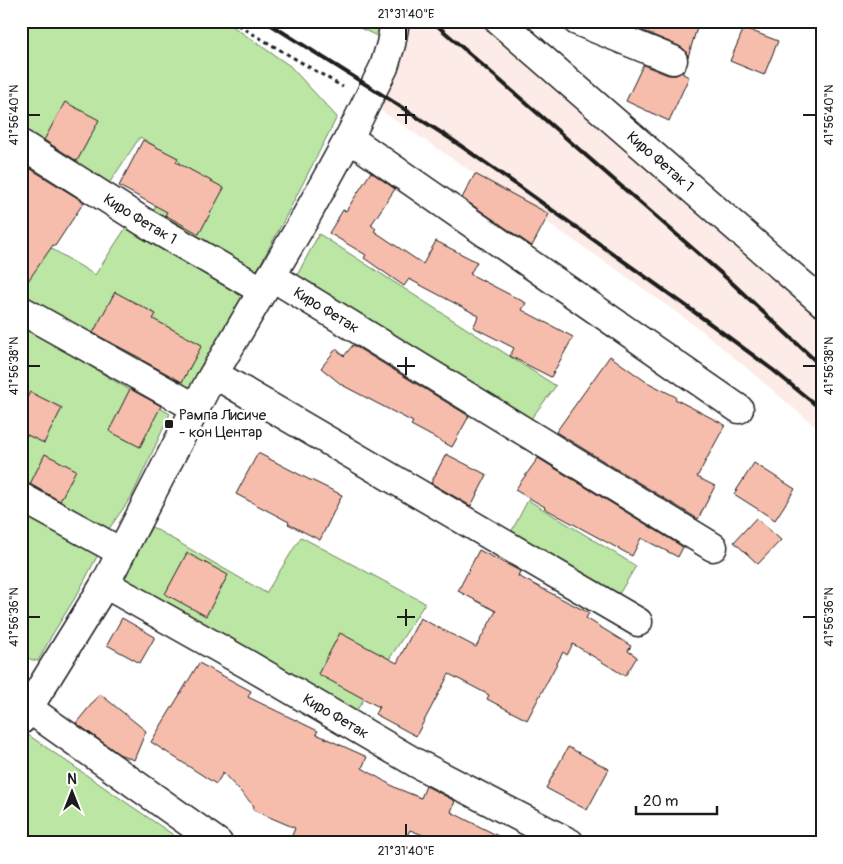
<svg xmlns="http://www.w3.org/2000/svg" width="843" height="864" font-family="Pangolin,sans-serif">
<rect width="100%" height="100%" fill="#fff"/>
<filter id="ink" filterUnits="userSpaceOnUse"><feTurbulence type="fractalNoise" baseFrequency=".02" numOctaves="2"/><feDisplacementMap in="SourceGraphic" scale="10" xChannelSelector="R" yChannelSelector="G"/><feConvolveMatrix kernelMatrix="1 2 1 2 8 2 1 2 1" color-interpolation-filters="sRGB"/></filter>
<g filter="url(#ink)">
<polygon fill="#fcebe6" points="395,21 499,21 822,302 822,432 705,333 619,271 367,101"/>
<g fill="#bbe6a3" stroke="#6c8160">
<polygon points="21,21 225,21 290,66 337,117 282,224 254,276 150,217 180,162 140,137 106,188 21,138 21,68 30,72 21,67"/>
<polygon points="345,21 383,21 377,36"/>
<polygon points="127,226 246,295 216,349 180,402 21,309 21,230 95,275"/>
<polygon points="319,234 556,386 527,424 295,279"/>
<polygon points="21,325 170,414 132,496 106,533 21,487"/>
<polygon points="528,500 636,566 613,604 506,542"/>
<polygon points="21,501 102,547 78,593 52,635 38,661 32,660 21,654"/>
<polygon points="152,527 266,593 301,537 425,603 355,713 121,579"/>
<polygon points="21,730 185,843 21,843"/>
</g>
<g fill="#f6bdac" stroke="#1c1c1c">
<polygon points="619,21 699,21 688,57 685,50 679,46"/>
<polygon points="744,28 778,41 764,75 730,61"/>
<polygon points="643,65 668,75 676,75 683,71 683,74 689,77 669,121 626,101"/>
<polygon points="65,102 99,120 77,161 44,140"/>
<polygon points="143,140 178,158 176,162 224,188 199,234 165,215 167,212 119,186"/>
<polygon points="21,163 84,202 55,246 53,245 21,291"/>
<polygon points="371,172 395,189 371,225 376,229 374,231 423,264 436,241 477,262 470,274 526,303 522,310 573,337 551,377 510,356 514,348 473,327 479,316 409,279 404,286 364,258 366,255 329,233 343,210 346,211"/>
<polygon points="475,174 549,214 532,246 462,198"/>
<polygon points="115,292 156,314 153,319 202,345 182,382 142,360 142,359 93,333"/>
<polygon points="353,345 469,416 452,447 411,425 413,422 342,385 321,368 336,349 344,356"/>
<polygon points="610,356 645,381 676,397 675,399 725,425 697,477 715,486 698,519 556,432"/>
<polygon points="130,389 161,406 140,447 109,431"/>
<polygon points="30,392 62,408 44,443 21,432 21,409"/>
<polygon points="258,453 310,480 311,480 342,495 320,540 288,524 289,522 236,494"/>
<polygon points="45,454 76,470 60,501 30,484"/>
<polygon points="446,454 487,475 471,506 431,483"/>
<polygon points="538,458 683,547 678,557 641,538 632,556 544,508 545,507 515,490"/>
<polygon points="754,463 795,489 775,520 734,494"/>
<polygon points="756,518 781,540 758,564 734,542"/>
<polygon points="479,550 520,571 518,576 589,613 586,618 631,646 628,651 637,657 625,676 573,644 567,655 563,652 527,720 487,699 489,695 449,674 416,736 375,714 379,707 318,674 340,633 397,663 420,618 476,647 496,611 458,591"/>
<polygon points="187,553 228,575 206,616 165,594"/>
<polygon points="122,618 155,637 140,663 107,645"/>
<polygon points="199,663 251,691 248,697 318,731 316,734 367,757 362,768 396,788 421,798 426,786 455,801 451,812 512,843 444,843 410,830 403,843 289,843 295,828 253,810 254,806 223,773 216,784 151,742"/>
<polygon points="100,694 146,731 134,760 119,754 76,723"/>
<polygon points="568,747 609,769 587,810 546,788"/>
</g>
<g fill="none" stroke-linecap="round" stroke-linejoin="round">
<defs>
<g id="minor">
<path id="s1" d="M499 21 822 302"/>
<polyline points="577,21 673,60"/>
<polyline points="349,138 739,409"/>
<path id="s2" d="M21 144 144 222 263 291"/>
<path id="s3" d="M271 276 713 547"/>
<polyline points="21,310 196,408"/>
<polyline points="214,374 638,622"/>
<polyline points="21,497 121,552"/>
<path id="s4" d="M105 584 247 664 416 763 570 843"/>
<polyline points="28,708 218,843"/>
</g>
<polyline id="major" points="21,720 105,584 209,382 303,222 349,138 384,67 391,44 395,21"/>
</defs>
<use href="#minor" stroke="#1c1c1c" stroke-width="31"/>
<use href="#major" stroke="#1c1c1c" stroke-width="31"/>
<polyline stroke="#1c1c1c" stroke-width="3" stroke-dasharray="4 4" stroke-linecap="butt" points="231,21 343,87"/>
<use href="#minor" stroke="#fff" stroke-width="28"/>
<use href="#major" stroke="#fff" stroke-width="28"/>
<g stroke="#1c1c1c" stroke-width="4">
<polyline points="265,21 373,89 451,139 517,185 689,308 773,370 822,410"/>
<polyline points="432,21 731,282 822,367"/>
</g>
</g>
</g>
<path fill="none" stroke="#1c1c1c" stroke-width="2" d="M406 28V40M406 106V124M28 115H40M397 115H415M803 115H816M406 357V375M28 366H40M397 366H415M803 366H816M406 609V626M28 617H40M397 617H415M803 617H816M406 824V836"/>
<rect fill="#1c1c1c" stroke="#fff" stroke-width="2" x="164" y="419" width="10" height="10" rx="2.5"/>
<g text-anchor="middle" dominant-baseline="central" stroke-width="5" stroke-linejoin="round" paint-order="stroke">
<g font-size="15" fill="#1c1c1c" stroke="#fff">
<text stroke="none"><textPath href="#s1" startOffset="214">Киро Фетак 1</textPath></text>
<text stroke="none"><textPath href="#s2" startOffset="141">Киро Фетак 1</textPath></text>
<text stroke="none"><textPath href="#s3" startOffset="65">Киро Фетак</textPath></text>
<text stroke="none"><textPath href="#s4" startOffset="266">Киро Фетак</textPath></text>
</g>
<g font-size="15" fill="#1c1c1c" stroke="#fff" text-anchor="start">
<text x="179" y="415">Рампа Лисиче<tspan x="179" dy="17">- кон Центар</tspan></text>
</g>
</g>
<rect width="843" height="864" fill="none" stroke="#fff" stroke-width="55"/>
<g transform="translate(72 792)" stroke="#ffffff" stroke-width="4" paint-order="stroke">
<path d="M0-4L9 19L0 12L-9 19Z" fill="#1c1c1c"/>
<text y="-8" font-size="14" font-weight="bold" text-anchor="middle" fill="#1c1c1c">N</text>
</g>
<path d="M636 806v8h81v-8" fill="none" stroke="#1c1c1c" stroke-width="2.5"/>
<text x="643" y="806" font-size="15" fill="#1c1c1c" stroke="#ffffff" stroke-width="4" paint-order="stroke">20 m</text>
<rect x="28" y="28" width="788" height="808" fill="none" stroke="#1c1c1c" stroke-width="2"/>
<g font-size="12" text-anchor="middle" fill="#1c1c1c">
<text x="406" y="18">21°31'40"E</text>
<text transform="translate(14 115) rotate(-90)" y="4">41°56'40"N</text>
<text transform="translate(829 115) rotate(-90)" y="4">41°56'40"N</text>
<text transform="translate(14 366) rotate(-90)" y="4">41°56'38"N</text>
<text transform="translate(829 366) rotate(-90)" y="4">41°56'38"N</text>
<text transform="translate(14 617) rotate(-90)" y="4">41°56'36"N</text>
<text transform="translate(829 617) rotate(-90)" y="4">41°56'36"N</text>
<text x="406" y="855">21°31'40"E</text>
</g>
</svg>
